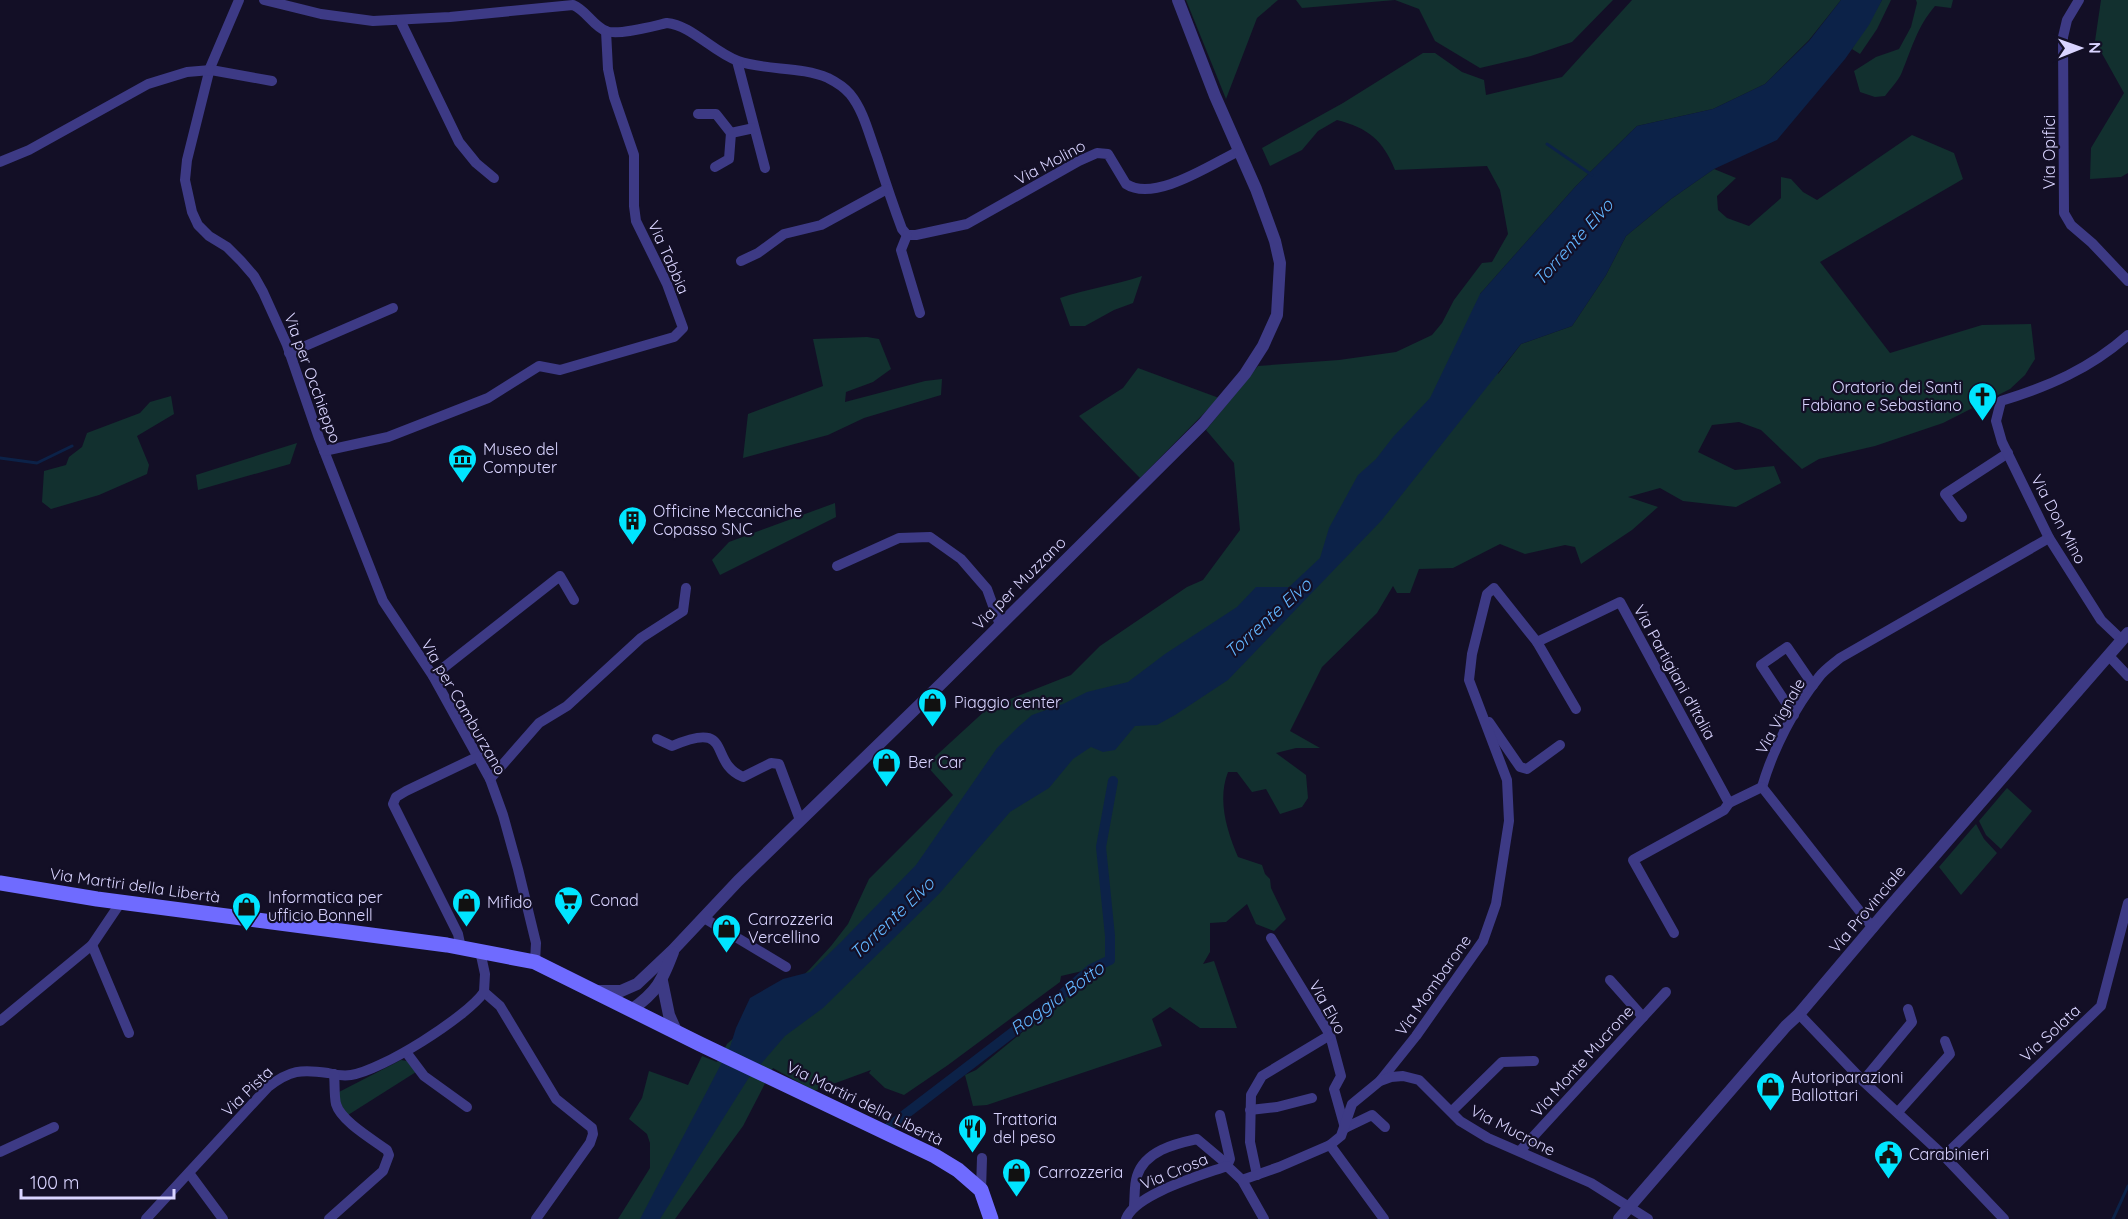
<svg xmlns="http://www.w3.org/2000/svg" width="2128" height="1219" font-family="Quicksand,sans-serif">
<rect width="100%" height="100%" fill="#130f26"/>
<g fill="#12302f">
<polygon points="1186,0 1278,0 1257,18 1226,99"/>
<polygon points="1296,0 1613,0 1572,42 1531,56 1480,68 1435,41 1419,9 1395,0 1302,8"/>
<path d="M1632 0H1841L1809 40 1765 84 1713 109 1637 126 1576 186 1480 294 1498 374 1521 344 1572 326 1606 275 1626 236 1671 199 1714 169 1736 178 1717 196 1718 210 1727 218 1749 226 1781 198V177L1791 179 1803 192 1817 200 1912 135 1954 153 1963 179 1820 262 1890 353 1982 325 2031 324 2035 359 2025 375 2010 389 1943 423 1875 446 1819 459 1802 469 1761 430 1739 422 1712 425 1698 452 1735 470 1774 466 1781 483 1736 507 1683 501 1660 488 1628 497 1658 507 1632 530 1581 564 1575 547 1565 545 1525 554 1500 544 1453 568 1419 569 1410 593H1397L1393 586 1377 613 1322 667 1290 731 1320 748H1296L1276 753 1306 775 1308 798 1302 807 1280 814 1266 789 1252 792 1237 772H1228C1217 800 1227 831 1238 857L1262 865 1265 874 1270 879 1271 888 1286 919 1274 931 1256 924 1247 904 1226 922 1210 923V952L1203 964 1214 961 1237 1028H1200L1170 1007 1152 1019 1162 1046 987 1105 973 1106 965 1075 976 1070 1063 999 1094 971 1112 961V935L1107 893 1105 895 1108 957 1091 969 1061 976 1060 982 948 1065 904 1095 885 1088 869 1073 871 1070 814 1091 773 1068 743 1126 675 1219H618L650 1168V1143L647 1134 629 1119 642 1098 649 1071 688 1085 702 1056 717 1062 727 1044 809 970 831 946 848 924 869 879 953 795 926 765 988 708 1071 675 1100 646 1187 587 1203 580 1240 530 1234 463 1206 430 1258 366 1339 360 1396 352 1432 335 1442 323 1454 300 1482 263 1492 262 1508 234 1500 190 1487 166 1395 170C1383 140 1368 128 1337 120L1318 131 1302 150 1270 166 1262 148 1343 103 1423 53H1435L1462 72 1484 80 1486 95 1562 77Z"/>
<polygon points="1882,0 1891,0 1877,29 1860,54 1852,49"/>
<path d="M1916 0H1953L1951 8 1935 6C1917 27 1912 48 1902 72 1899 80 1891 88 1885 96L1875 97 1860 92 1854 71 1876 57 1899 49 1911 27 1917 3Z"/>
<polygon points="2101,0 2128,0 2128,173 2121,177 2090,179 2091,148 2124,93 2095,41"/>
<path d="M1142 276 1133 303 1114 310 1085 326H1070L1060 298C1087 289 1115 285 1142 276Z"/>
<polygon points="867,337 879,339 891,369 873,382 846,392 845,402 925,381 942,379 941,395 864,418 828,435 743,458 748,414 823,386 813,339"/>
<polygon points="1138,368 1219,398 1140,478 1079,416 1123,388"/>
<polygon points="171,396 174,414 137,436 149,465 147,474 99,495 51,509 42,502 44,471 66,465 69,457 82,447 87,433 140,413 150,402"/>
<polygon points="297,443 290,464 198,490 196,475"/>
<polygon points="835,503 836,517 720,575 712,560 729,542"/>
<polygon points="2007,788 2032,811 2001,849 1986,835 1979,821"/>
<polygon points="1976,824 1984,839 1997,853 1961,895 1939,867"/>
<polygon points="401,1060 407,1061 416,1072 348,1115 339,1102 339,1092"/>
</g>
<polygon fill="#0c2248" points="1841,0 1882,0 1869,25 1845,59 1777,140 1714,169 1671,199 1626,236 1606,275 1572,326 1521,344 1381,521 1228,680 1175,715 1157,725 1135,726 1115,750 1103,752 1091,747 1073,759 1049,788 1010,812 939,894 823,1008 785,1036 748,1079 660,1219 640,1219 730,1047 736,1028 750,998 783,979 810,972 841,942 916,865 997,748 1017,728 1032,715 1063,704 1087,692 1128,682 1165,654 1237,607 1256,587 1289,587 1320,558 1329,528 1358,475 1376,459 1393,437 1430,398 1480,294 1576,186 1637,126 1713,109 1765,84 1809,41"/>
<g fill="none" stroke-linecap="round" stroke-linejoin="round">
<g stroke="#0c2248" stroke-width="3">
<polyline points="1547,144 1592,175"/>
<polyline points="0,458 37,463 72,446"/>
<polyline points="2113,1219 2128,1186"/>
</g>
<polyline stroke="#0c2248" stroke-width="10" points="890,1126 1059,997 1091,969 1110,960 1110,936 1101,847 1113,781"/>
<g stroke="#3d3a85" stroke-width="10">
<polyline points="239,0 210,68 187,160 185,180 192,212 198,225 209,236 227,247 241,261 254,276 263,292 287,345 319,438 383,601 433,676 490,779 503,815 518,869 536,943 535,962"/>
<path d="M264 0 321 14 373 21 450 17 573 5C586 10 593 26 606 31 618 36 653 26 667 23 691 25 713 52 738 61 767 71 800 66 828 78 836 82 844 87 850 94 864 111 869 135 877 156 885 181 893 205 902 229L907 235H916L967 224 1079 161 1097 153 1108 154 1126 184C1155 203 1213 163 1239 151"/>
<polyline points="2079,0 2067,20 2063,37 2064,213 2071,225 2092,243 2128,281"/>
<polyline points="400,20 459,142 476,163 494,178"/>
<polyline points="737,61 765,168"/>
<polyline points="698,114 716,114 731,133"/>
<polyline points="0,162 29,150 148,84 187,72 211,70 272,81"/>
<polyline points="715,167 729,159 731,133 754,128"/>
<polyline points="907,235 901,250 920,313"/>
<polyline points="741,261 758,253 784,234 821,225 887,189"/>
<polyline points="289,353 393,308"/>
<polyline points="324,451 388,437 488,398 539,366 560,370 674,337 683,328 667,284 636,221 634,206 634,155 614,97 608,69 606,31"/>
<polyline points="1962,517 1945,494 2008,453"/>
<polyline points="837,566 899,538 930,537 961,559 987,589 1000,625"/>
<path d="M2122 640 2101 620 2049 538 2002 442 1996 421 2001 401C2048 387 2091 368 2128 335"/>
<polyline points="1537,642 1620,602 1729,803"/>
<polyline points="2108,655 2128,676"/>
<polyline points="433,676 560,576 574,600"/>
<polyline points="1794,715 1761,665 1787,647 1813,685"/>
<polyline points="1489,722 1520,767 1527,769 1560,745"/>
<path d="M657 739 672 746C735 719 707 762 743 777L771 763 779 764 800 820"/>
<polyline points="490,779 539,723 567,706 641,638 683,611 686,588"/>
<path d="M1762 787C1773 749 1794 708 1819 677 1824 670 1833 664 1840 658L2049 538"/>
<polyline points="1762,787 1873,928"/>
<polyline points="704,918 786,967"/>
<polyline points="1674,933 1633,860 1724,810 1729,803 1762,787"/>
<polyline points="1271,938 1330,1035 1341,1076 1334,1089 1345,1128"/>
<polyline points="92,945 129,1033"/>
<polyline points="461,948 458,934 393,804 396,797 406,791 479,756"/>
<polyline points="1610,980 1643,1017"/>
<polyline points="484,992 500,1006 556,1099 592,1128 593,1134 590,1143 536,1219"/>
<polyline points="1799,1014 1863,1081 1944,1156 2004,1219"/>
<polyline points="0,1021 92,945 121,902"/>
<polyline points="406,1052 424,1076 467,1107"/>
<polyline points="1380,1081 1416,1036 1483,941 1496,904 1509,821 1507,780 1469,680 1472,654 1487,594 1494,588 1537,642 1576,709"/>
<polyline points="1863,1081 1912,1022 1908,1009"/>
<polyline points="1250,1110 1277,1107 1312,1098"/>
<polyline points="1452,1111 1502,1062 1534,1061"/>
<polyline points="1898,1112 1950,1054 1945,1041"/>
<polyline points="1220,1115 1230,1159 1227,1166"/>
<polyline points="1345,1128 1372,1115 1385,1127"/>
<polyline points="1330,1145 1384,1219"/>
<polyline points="1520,1151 1666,992"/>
<polyline points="0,1152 54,1127"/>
<polyline points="1944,1156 2101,1006 2128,903"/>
<polyline points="189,1173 223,1219"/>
<polyline points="1257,1175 1250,1142 1251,1095 1262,1076 1330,1035"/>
<polyline points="1242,1180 1279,1167 1330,1145 1341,1136 1352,1104 1380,1081 1391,1077 1403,1076 1419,1080 1460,1121 1488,1138 1591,1183 1648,1219"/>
<polyline points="981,1190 982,1158"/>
<path d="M1134 1206C1135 1196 1134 1185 1137 1176 1145 1151 1174 1144 1197 1139L1222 1160 1227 1166"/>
<path d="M146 1219 268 1087C290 1070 301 1069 328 1073 336 1075 344 1076 351 1075 381 1071 467 1017 484 992L485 974 480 951"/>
<path d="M329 1219 383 1171 389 1155 387 1150C372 1139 341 1121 336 1104 334 1095 335 1084 334 1074"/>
<path d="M1126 1219C1135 1194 1202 1175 1227 1166L1242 1180 1264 1219"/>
</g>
<g stroke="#3d3a85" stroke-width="12">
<polyline points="662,981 669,1015 677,1033"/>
<polyline points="595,991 621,991 637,984 673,950 738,881 943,682 1203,424 1245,374 1263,346 1277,315 1280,263 1275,241 1256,189 1215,96 1178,0"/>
<path d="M631 1010C657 992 662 981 673 952"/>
<polyline points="1619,1219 1786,1026 1799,1014 1888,909 2128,633"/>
</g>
<polyline stroke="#6f6bff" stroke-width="15" points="0,883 97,899 447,945 535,962 700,1044 935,1156 958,1170 981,1190 991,1219"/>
</g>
<defs>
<symbol id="church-pin" viewBox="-11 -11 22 30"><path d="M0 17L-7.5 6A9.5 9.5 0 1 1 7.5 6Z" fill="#00e5ff" stroke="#130f26"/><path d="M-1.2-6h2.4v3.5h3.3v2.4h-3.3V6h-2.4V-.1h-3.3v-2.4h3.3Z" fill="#111"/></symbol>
<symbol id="museum-pin" viewBox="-11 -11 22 30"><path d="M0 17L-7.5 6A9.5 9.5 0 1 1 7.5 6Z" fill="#00e5ff" stroke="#130f26"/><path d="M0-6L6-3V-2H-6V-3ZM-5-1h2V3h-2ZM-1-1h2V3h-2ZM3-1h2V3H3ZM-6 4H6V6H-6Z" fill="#111"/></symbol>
<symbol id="building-pin" viewBox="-11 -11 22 30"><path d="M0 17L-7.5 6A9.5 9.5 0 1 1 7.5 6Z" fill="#00e5ff" stroke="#130f26"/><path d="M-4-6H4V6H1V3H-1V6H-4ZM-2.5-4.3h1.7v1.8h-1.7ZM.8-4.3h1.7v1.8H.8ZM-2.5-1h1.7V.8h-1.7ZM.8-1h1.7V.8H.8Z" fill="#111"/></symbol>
<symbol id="shop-pin" viewBox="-11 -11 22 30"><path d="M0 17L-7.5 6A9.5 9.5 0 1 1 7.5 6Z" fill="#00e5ff" stroke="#130f26"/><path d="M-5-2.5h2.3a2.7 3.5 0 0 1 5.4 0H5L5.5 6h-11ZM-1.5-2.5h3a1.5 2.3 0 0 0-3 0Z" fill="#111"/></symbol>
<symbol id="supermarket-pin" viewBox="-11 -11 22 30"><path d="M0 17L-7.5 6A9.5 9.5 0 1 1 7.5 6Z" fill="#00e5ff" stroke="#130f26"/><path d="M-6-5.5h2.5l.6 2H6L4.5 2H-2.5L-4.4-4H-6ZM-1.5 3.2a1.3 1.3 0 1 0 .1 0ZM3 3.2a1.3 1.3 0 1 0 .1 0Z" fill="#111"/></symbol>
<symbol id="restaurant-pin" viewBox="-11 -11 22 30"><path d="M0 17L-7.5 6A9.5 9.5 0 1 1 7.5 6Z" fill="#00e5ff" stroke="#130f26"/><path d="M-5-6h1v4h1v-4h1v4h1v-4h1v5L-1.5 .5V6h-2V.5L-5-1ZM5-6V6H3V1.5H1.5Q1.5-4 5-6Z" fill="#111"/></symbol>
<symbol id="civic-pin" viewBox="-11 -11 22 30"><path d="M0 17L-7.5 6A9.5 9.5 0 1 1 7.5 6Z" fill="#00e5ff" stroke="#130f26"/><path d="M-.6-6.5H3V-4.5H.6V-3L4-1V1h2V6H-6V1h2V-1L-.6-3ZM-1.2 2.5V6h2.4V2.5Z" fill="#111"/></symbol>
</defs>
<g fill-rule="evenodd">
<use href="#church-pin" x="1966" y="380" width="33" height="45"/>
<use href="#museum-pin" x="446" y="442" width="33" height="45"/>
<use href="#building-pin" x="616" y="504" width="33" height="45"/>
<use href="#shop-pin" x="916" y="686" width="33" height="45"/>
<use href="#shop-pin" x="870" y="746" width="33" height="45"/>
<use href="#supermarket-pin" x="552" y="884" width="33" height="45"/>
<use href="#shop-pin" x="450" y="886" width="33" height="45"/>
<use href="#shop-pin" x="230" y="890" width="33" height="45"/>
<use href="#shop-pin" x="710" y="912" width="33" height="45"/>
<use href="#shop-pin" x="1754" y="1070" width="33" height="45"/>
<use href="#restaurant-pin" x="956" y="1112" width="33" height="45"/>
<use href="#civic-pin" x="1872" y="1138" width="33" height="45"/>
<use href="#shop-pin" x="1000" y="1156" width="33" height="45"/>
</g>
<g text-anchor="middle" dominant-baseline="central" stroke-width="4.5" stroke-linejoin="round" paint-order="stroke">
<g font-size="16" fill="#d9d4ff" stroke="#130f26">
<text transform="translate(2049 152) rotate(-90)">Via Opifici</text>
<text transform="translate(1050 162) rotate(-28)">Via Molino</text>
<text transform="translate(669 257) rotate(66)">Via Tabbia</text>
<text transform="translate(313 378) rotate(70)">Via per Occhieppo</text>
<text transform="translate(2059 519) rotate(62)">Via Don Mino</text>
<text transform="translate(1019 583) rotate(-45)">Via per Muzzano</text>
<text transform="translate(1675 672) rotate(61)">Via Partigiani d'Italia</text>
<text transform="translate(464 707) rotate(60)">Via per Camburzano</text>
<text transform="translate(1780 716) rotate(-61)">Via Vignale</text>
<text transform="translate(135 885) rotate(8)">Via Martiri della Libertà</text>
<text transform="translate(1867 909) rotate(-50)">Via Provinciale</text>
<text transform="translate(1433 985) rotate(-55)">Via Mombarone</text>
<text transform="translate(1328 1007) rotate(61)">Via Elvo</text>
<text transform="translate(2050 1033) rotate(-43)">Via Solata</text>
<text transform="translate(1582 1061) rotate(-48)">Via Monte Mucrone</text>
<text transform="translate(247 1091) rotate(-44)">Via Pista</text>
<text transform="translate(865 1103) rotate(26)">Via Martiri della Libertà</text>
<text transform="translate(1513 1130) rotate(27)">Via Mucrone</text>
<text transform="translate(1174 1171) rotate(-22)">Via Crosa</text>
</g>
<g font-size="16" fill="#d9d4ff" stroke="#130f26" text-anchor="start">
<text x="1962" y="387" text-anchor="end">Oratorio dei Santi<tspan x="1962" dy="18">Fabiano e Sebastiano</tspan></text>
<text x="483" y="449">Museo del<tspan x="483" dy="18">Computer</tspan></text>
<text x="653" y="511">Officine Meccaniche<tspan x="653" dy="18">Copasso SNC</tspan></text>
<text x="954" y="702">Piaggio center</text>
<text x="908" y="762">Ber Car</text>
<text x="268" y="897">Informatica per<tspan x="268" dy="18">ufficio Bonnell</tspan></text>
<text x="590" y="900">Conad</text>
<text x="487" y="902">Mifido</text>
<text x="748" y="919">Carrozzeria<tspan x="748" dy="18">Vercellino</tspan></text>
<text x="1791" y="1077">Autoriparazioni<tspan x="1791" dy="18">Ballottari</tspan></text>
<text x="993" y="1119">Trattoria<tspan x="993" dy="18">del peso</tspan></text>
<text x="1909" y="1154">Carabinieri</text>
<text x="1038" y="1172">Carrozzeria</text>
</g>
<g font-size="18" font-style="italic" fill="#62b6ff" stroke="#130f26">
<text transform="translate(1573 242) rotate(-48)">Torrente Elvo</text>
<text transform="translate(1268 618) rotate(-42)">Torrente Elvo</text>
<text transform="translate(892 918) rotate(-44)">Torrente Elvo</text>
<text transform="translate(1057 998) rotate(-36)">Roggia Botto</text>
</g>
</g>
<g transform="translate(2080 48) rotate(89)" stroke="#130f26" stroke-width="4.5" paint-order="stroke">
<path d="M0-4.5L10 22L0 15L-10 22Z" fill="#d9d4ff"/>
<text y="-9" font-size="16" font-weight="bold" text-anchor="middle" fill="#d9d4ff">N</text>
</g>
<path d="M21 1189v9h153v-9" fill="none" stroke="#d9d4ff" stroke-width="3"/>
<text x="30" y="1189" font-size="18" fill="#d9d4ff" stroke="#130f26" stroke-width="4.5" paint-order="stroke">100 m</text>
</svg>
